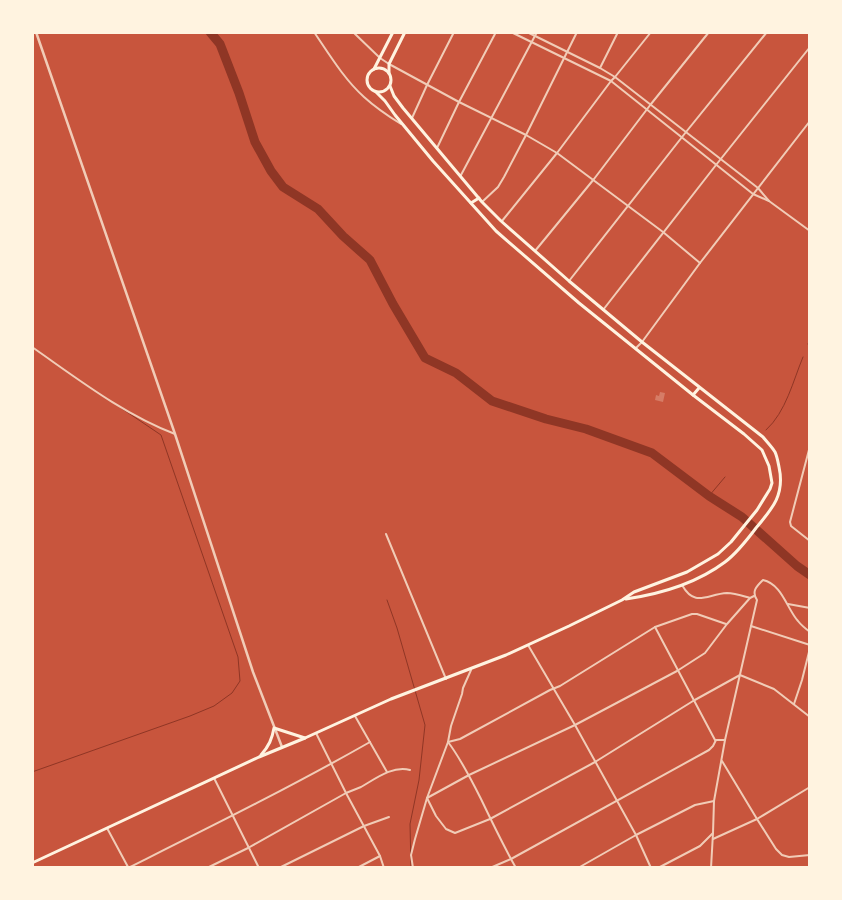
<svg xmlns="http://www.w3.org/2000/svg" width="842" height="900" font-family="'Public Sans',sans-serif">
<rect width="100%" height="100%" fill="#c8553d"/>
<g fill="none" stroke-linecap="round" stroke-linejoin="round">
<g stroke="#8f3625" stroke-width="1">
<polyline points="808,344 810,339"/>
<path d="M766 430C786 412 793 381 803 357"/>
<polyline points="709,496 725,477"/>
<polyline points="387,600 397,628 425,725 419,780 410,824 411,868"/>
<polyline points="32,772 190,716 214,706 232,693 240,681 238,657 161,435 121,408"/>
</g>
<polyline stroke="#8f3625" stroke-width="9" points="210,32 220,44 239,93 255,142 271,171 283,187 318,209 343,236 370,260 393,304 425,358 456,373 492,401 546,419 586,429 652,453 709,496 742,517 797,566 810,575"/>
</g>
<polygon fill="#d67c66" points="660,392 665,393 663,402 655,400 656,395 659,396"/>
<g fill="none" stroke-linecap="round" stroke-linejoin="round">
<g stroke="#f1ccb7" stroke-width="2">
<path d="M314 32C329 54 344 79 364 97 375 107 388 116 401 124"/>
<polyline points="353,32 380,58 389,64 459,102 526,135 557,153 663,232 700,263"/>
<polyline points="511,32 611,81 753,194 769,201"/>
<polyline points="527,32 600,68 615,77 758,188 769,201 810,231"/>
<polyline points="600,68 618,32"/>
<polyline points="412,118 427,85 454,32"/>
<polyline points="437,148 459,102 496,32"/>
<polyline points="461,175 537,32"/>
<polyline points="482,202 498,187 504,177 526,135 577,32"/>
<polyline points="502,221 557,153 611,81 615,77 651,32"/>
<polyline points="535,251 594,179 651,104 709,32"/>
<polyline points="569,281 686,132 767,32"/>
<polyline points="603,310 716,165 810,47"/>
<path d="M32 347C78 379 123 414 175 434"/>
<polyline points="636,348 642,342 700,263 810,121"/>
<polyline points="810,446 790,522 791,526 810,541"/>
<polyline points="386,534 446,679"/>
<path d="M682 585C695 608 707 594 727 593 734 593 743 596 750 598"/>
<polyline points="788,604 810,608"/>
<polyline points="751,626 810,645"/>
<polyline points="655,627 715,740"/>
<polyline points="528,645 575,725 636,835 651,868"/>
<polyline points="794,704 802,680 810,648"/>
<polyline points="355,716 387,772"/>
<polyline points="316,733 346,793 380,856 384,868"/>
<polyline points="716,740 725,740"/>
<polyline points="448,742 460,739 550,690 560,686 655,627 692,614 697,614 726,624"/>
<path d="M448 742C461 759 471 779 481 799 492 822 503 845 516 868"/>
<polyline points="722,761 757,819 776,849 782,855 789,857 810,855"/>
<polyline points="214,778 259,868"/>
<polyline points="427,798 436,816 446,829 455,833 490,819 595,762 693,701 740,675 774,689 810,717"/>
<polyline points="427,798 469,775 575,725 677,671 705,653 727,624 750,598 754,596"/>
<polyline points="107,828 128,867"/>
<polyline points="713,839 757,819 810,787"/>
<path d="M128 868C210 827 291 787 370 742"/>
<path d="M207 868 248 848 346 793C351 791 356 789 361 787 375 779 393 765 410 770"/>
<polyline points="279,868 364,826 389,817"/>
<polyline points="357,868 380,856"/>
<polyline points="413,868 411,855 415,839 427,798 448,742 451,726 462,694 463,688 471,670"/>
<polyline points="490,868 511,859 709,750 713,746 716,740"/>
<polyline points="578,868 636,835 695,805 714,801"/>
<polyline points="658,868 700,846 713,833"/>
<path d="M711 868 713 833 714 801 725 740 757 600C751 591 757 586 763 580 782 584 787 609 798 621 801 625 806 629 810 632"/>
</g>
<polyline stroke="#f1ccb7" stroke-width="2.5" points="36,32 175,434 253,672 282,747"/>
<g stroke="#fff3e0" stroke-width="3">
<circle cx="379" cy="80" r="12"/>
<polyline points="374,69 393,32"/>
<polyline points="389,73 389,64 405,32"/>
<path d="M390 86 394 96 403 108 482 202 501 221 569 281 642 342 763 437C767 442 772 447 775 452 777 456 778 462 779 467 785 494 773 508 756 528 747 540 737 553 725 562 697 583 660 594 626 599"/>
<polyline points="471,203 479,198"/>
<polyline points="693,395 699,388"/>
<path d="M261 755C269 746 272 739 274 728L305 738"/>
<polyline points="32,863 107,828 259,757 305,738 391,699 506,655 569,626 622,600 634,592 687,572 718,554 731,542 757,510 770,489 772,483 769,466 762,450 744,434 693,395 579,303 496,231 433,161 395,115 385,101 375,91"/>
</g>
</g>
<rect width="842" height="900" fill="none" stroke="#fff3e0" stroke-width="68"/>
</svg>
